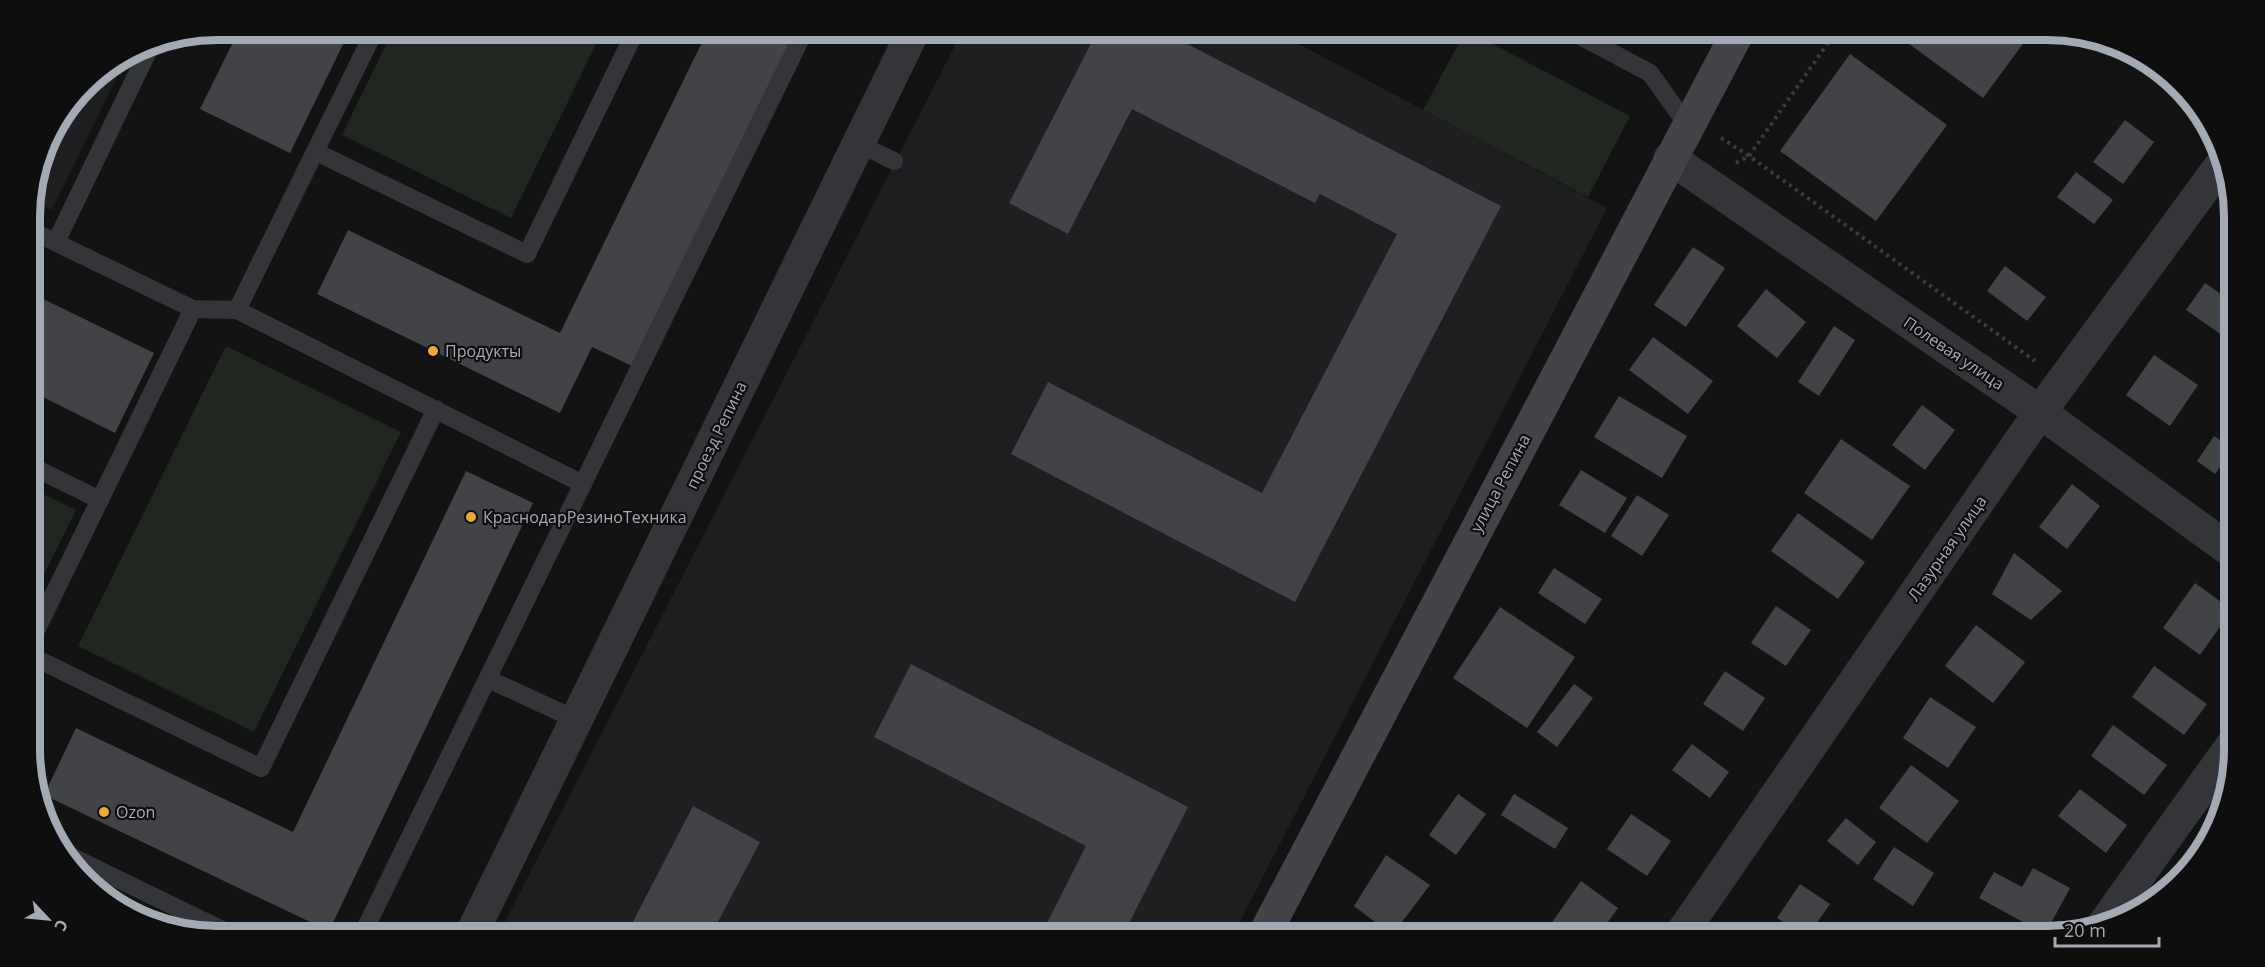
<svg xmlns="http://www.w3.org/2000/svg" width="2265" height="967" font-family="'Open Sans',sans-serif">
<rect width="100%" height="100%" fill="#131314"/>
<g fill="#1f1f21">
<polygon points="963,30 1273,30 1607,208 1232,937 497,937"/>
<polygon points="127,56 52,210 32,200 49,135 94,77"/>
</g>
<g fill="#1f2720">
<polygon points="393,30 603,30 511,218 342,135"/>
<polygon points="1466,30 1630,116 1588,197 1423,110"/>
<polygon points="226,346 401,432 254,732 78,646"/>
<polygon points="31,488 76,510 34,595 31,593"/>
</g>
<g fill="#424347">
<polygon points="239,30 350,30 290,153 200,109"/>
<polygon points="708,30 795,32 632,366 592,347 560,413 317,294 348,230 560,333"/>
<polygon points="1098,30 1160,30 1501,206 1295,602 1011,454 1048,382 1262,493 1397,234 1320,194 1315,203 1132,109 1068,234 1009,203"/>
<polygon points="1890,30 2009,30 2025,41 1983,98"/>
<polygon points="1850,54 1947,125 1876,221 1780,151"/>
<polygon points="2154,71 2186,96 2184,99 2151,74"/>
<polygon points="2125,120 2154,142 2123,184 2093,162"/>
<polygon points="2076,172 2113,200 2094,224 2057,197"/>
<polygon points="1693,247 1725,268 1686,327 1654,305"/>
<polygon points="2005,266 2046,297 2027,321 1987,291"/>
<polygon points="2205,283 2234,303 2234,333 2229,340 2186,310"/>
<polygon points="1766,289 1806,322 1777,358 1737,326"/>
<polygon points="31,293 154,353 115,433 31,391"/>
<polygon points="1834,326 1855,340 1819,396 1798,382"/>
<polygon points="1653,337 1713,381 1688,414 1629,370"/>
<polygon points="2154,355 2198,385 2170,426 2126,395"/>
<polygon points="1619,396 1687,436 1662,478 1594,437"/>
<polygon points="1922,405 1955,430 1925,470 1892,445"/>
<polygon points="2214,436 2233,449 2215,474 2197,461"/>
<polygon points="1841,439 1910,486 1872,540 1804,493"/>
<polygon points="1581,470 1627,498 1605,533 1559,505"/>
<polygon points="466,471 533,503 329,931 44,795 76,728 293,832"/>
<polygon points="2072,484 2100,506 2067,549 2039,527"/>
<polygon points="1637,495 1669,515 1642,556 1611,536"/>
<polygon points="1798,513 1865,562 1838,599 1771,551"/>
<polygon points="2014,553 2062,591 2031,620 1992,594"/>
<polygon points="1554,568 1602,599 1585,624 1538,593"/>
<polygon points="2195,583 2232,610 2200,655 2163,628"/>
<polygon points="1776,606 1811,630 1786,666 1751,643"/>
<polygon points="1500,607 1575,657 1527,728 1453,678"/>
<polygon points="1976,625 2025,662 1993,703 1945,666"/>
<polygon points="911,664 1188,807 1122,937 1040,937 1086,846 874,737"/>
<polygon points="2154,666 2207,704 2184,735 2132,697"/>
<polygon points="1725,671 1765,698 1743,731 1703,704"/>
<polygon points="1574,684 1593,698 1557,747 1537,732"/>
<polygon points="1930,697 1976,727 1948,768 1903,738"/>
<polygon points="2113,725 2167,765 2144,795 2091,756"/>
<polygon points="1692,744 1729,772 1710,798 1672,770"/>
<polygon points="1911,765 1959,801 1927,843 1879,808"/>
<polygon points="2080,789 2127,825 2106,853 2058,816"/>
<polygon points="1458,794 1486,814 1456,855 1429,835"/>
<polygon points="1514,794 1568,828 1555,849 1501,815"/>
<polygon points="693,806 760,842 710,937 625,937"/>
<polygon points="1631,814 1671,841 1647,876 1607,849"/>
<polygon points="1846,818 1876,842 1858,865 1827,841"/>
<polygon points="1894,847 1934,873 1913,906 1873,879"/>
<polygon points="1386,855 1430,885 1392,935 1354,906"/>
<polygon points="2033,868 2070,888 2045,934 1979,898 1994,872 2022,887"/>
<polygon points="1581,881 1618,908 1597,937 1560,937 1548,928"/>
<polygon points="1800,884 1830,904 1807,937 1777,918"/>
</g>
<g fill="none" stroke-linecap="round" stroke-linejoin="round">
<g stroke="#3a3c40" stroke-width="4" stroke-dasharray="3 4.5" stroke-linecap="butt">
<polyline points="1721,138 1749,156 2035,361"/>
<polyline points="1736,163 1749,156 1837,30"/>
</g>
<g stroke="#343539" stroke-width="18">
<polyline points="1569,30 1650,73 1688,126"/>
<polyline points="859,144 894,161"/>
<polyline points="316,152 527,254 636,30"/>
<polyline points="30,230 193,309 237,310 583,484"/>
<polyline points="56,242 152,43"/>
<polyline points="237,310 375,30"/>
<polyline points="31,466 100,500"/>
<polyline points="31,641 193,309"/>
<polyline points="31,656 261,768 436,409"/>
<polyline points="488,679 577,720"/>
<polyline points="64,853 237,937"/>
<polyline points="361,937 805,30"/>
</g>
<g stroke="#343539" stroke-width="33">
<polyline points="1670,158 2040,412 2234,553"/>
<polyline points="2101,928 2235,741"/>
<polyline points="470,937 914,30"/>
<polyline points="1679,937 2040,412 2221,165"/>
</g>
<polyline stroke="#424449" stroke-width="33" points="1263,937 1739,30"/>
</g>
<g fill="#edaa32" stroke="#0e0e0f" stroke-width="2">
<circle cx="433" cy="351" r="6"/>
<circle cx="471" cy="517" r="6"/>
<circle cx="104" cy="812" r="6"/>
</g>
<g text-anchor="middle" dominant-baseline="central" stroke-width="4.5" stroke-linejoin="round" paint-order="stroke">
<g font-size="16" fill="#a4aab4" stroke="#0e0e0f" text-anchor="start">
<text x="445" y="351">Продукты</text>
<text x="483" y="517">КраснодарРезиноТехника</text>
<text x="116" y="812">Ozon</text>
</g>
<g font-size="16" fill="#a4aab4" stroke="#0e0e0f">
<text transform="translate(1954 353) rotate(34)">Полевая улица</text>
<text transform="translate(716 435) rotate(-64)">проезд Репина</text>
<text transform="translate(1500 483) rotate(-62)">улица Репина</text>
<text transform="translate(1947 548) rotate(-55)">Лазурная улица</text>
</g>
</g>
<path d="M0 0H2265V967H0ZM217 40H2047A177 177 0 0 1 2224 217V749A177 177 0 0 1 2047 926H217A177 177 0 0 1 40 749V217A177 177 0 0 1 217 40Z" fill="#0e0e0f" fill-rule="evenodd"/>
<path fill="none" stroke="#a4aab4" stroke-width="8" d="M217 40H2047A177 177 0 0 1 2224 217V749A177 177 0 0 1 2047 926H217A177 177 0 0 1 40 749V217A177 177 0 0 1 217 40Z"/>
<g transform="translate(48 919) rotate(116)" stroke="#0e0e0f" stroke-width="4.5" paint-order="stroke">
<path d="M0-4.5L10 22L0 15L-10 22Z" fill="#a4aab4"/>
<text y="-9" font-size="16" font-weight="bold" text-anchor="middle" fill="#a4aab4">С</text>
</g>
<path d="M2055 937v9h104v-9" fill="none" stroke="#a4aab4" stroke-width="3"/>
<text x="2064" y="937" font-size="18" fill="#a4aab4" stroke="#0e0e0f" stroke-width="4.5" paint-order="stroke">20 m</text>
</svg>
